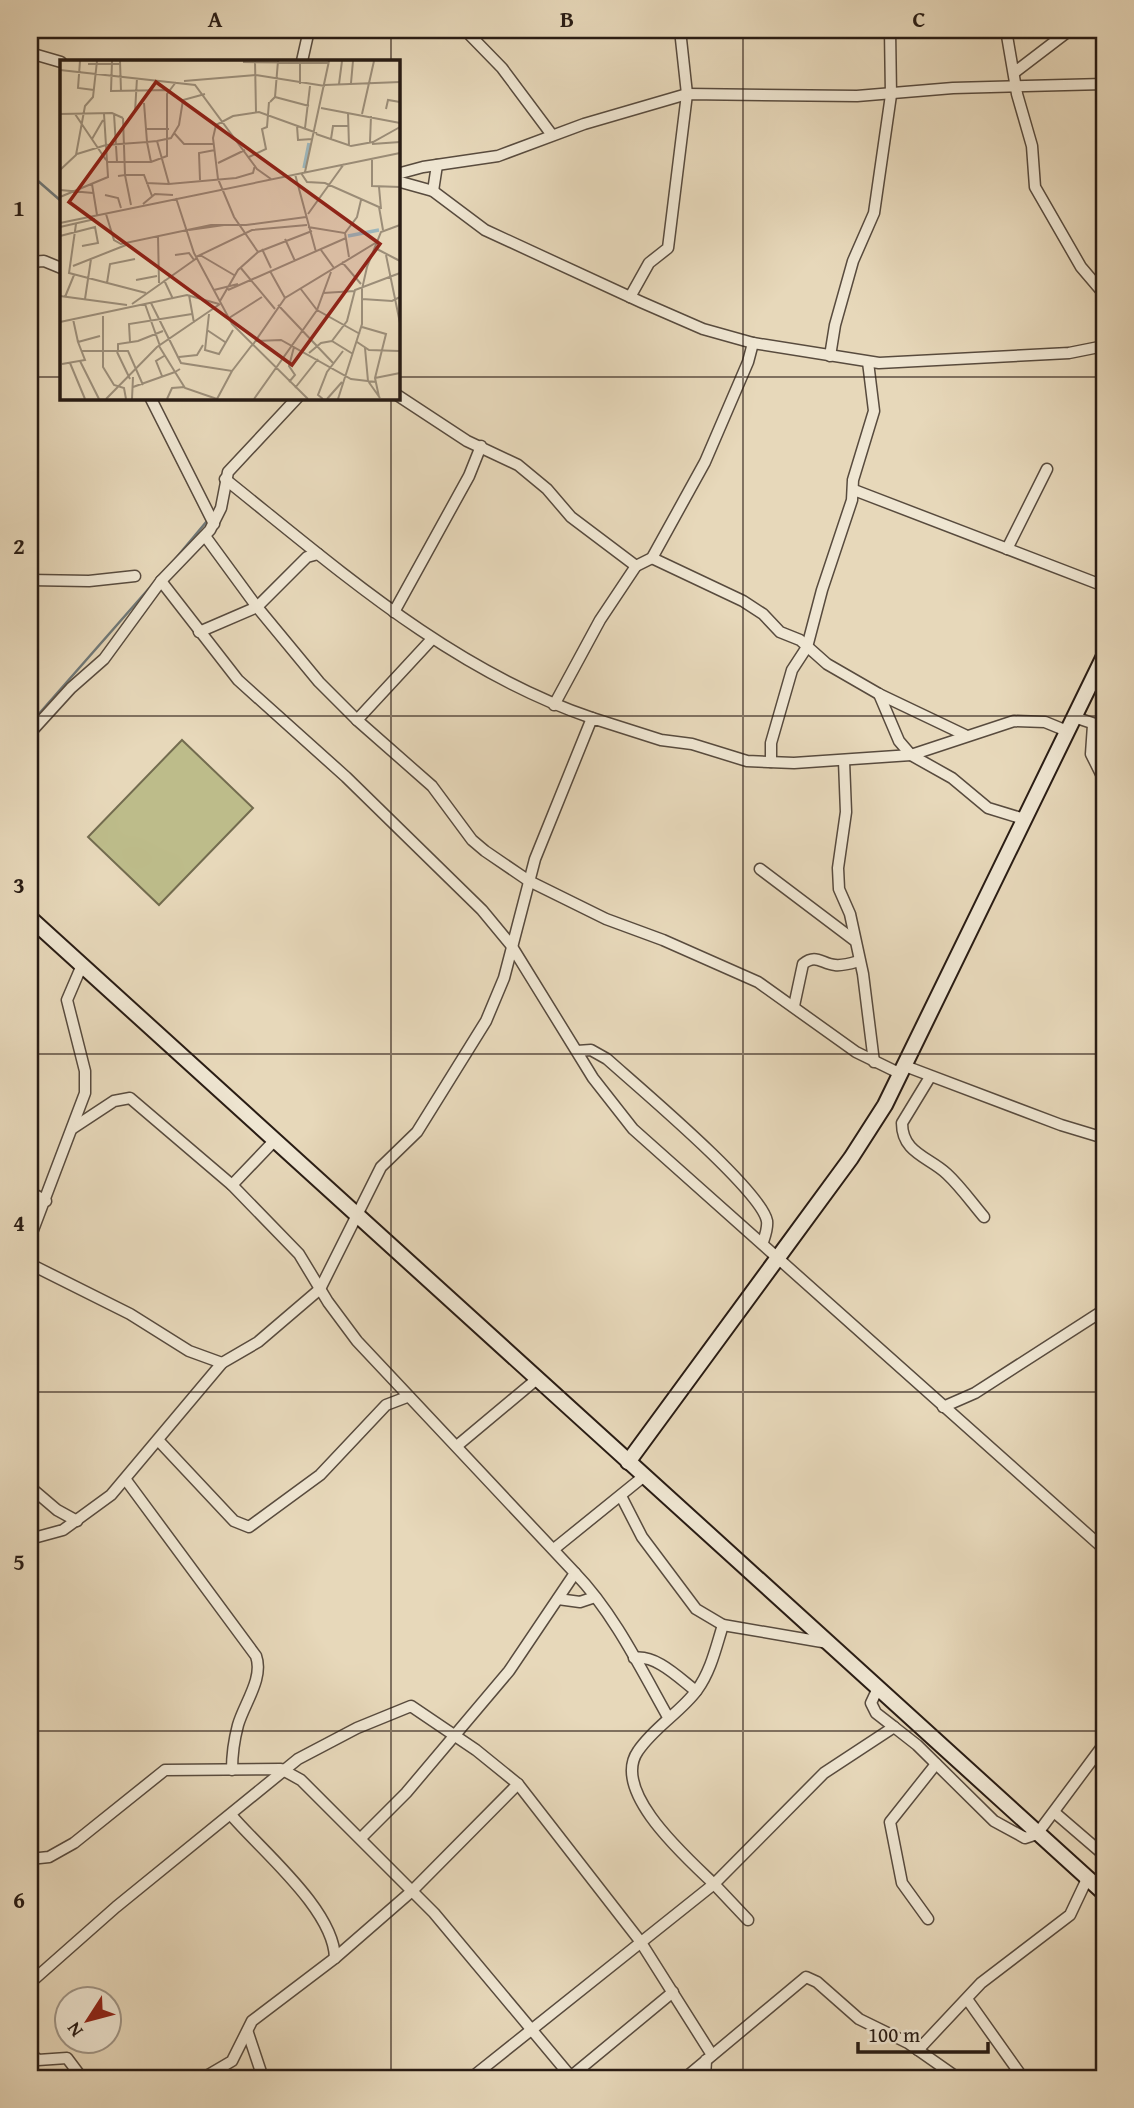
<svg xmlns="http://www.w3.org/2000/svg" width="1134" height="2108" font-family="'Gentium Book Plus',serif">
<rect width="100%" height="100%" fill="#e7d8ba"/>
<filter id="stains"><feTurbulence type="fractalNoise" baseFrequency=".00286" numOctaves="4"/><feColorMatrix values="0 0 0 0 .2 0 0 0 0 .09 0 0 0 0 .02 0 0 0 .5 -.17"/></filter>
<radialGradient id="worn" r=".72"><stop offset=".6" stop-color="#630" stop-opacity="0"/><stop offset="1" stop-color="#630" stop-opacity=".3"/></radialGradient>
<polygon fill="#bdbc8a" stroke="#736c4f" stroke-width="2" points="182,740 253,808 159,905 88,837"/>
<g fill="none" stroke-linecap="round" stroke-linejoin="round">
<g stroke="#6f7878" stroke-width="2.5">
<polyline points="30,174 61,201"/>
<polyline points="145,397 207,521 171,564"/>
<polyline points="30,724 152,585"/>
</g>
<defs>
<g id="street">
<polyline points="465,30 502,68 552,135"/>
<polyline points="1006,30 1017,94 1032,146 1035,187 1081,267 1104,294"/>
<polyline points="30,53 61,62"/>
<polyline points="302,61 309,30"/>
<polyline points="1015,72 1070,30"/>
<polyline points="397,174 423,167 498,156 584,124 687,94 857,96 953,88 1104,84"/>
<polyline points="397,181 433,191 485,230 641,302 703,329 753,343 879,363 1069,353 1104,346"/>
<polyline points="433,191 437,165"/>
<polyline points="30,262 44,261 61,268"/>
<polyline points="630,297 649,263 668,248 687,94 680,30"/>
<polyline points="830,356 835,325 853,261 874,213 891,95 890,30"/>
<polyline points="397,395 467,441 518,465 547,489 571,517 636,566 652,558 705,462 748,362 753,343"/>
<polyline points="150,397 214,524"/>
<path d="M225 479C340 571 451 670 592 718"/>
<polyline points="854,490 1104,586"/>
<polyline points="205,536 257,607 319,682 357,720 432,786 472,840 485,851 529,881 606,919 663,940 758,982 856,1052 901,1074"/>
<polyline points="1007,549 1047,469"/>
<polyline points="652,558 743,601 763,614 780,632 800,640 827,664 879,694 965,735"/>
<polyline points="30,580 89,581 135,576"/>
<polyline points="161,581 238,680 346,777 482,910 511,945 593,1078 633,1129 1104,1549"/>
<polyline points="394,612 469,476 481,446"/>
<polyline points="199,632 257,607 307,557 318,554"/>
<polyline points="879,694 899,741 911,755 952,778 988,808 1024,819"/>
<polyline points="554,705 600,620 636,566"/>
<polyline points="1074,717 1104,727"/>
<polyline points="357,720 432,639"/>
<polyline points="1093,725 1091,754 1104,780"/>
<polyline points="30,733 71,688 104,659 161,581 210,530 221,508 228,472 298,397"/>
<polyline points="844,761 846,812 838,868 839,889 850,914 863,974 874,1062"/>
<polyline points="771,762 771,743 792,670 807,647 822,590 852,500 853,480 874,411 868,362"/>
<polyline points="760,869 854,940"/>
<path d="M794 1006 803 964C816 953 822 964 835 965 843 966 852 963 859 961"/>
<path d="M577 1051 591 1050 607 1059C637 1086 761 1190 767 1221 768 1228 765 1236 763 1242"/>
<polyline points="905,1066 1061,1125 1104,1138"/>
<path d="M930 1077 902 1123C902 1153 929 1157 947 1174 961 1187 972 1203 984 1217"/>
<polyline points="73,1128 114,1101 130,1098 232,1185 299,1254 328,1302 357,1341 575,1573 509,1671 406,1793 361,1838"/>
<polyline points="232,1185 275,1140"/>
<polyline points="30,1192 46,1201"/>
<polyline points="30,1238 85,1093 85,1071 67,1000 82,965"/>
<polyline points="30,1264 130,1314 189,1351 222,1363"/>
<polyline points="943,1407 975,1393 1104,1310"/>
<polyline points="158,1440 234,1521 249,1527 320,1475 386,1405 407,1397"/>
<polyline points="458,1445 537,1379"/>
<path d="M126 1480 256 1656C264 1678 244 1704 238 1725 234 1740 232 1755 232 1770"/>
<polyline points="30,1487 57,1510 77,1521"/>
<polyline points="621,1496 642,1537 696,1609 723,1625 828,1643"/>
<polyline points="30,1539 63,1530 111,1495 222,1363 258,1342 320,1289 381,1167 417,1132 486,1021 504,978 535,859 592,718 661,740 692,744 747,761 794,763 911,755 1014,721 1045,722 1067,731"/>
<polyline points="554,1549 643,1477"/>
<path d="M575 1573C613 1612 641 1669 668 1717"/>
<polyline points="558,1599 580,1602 595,1597"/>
<path d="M634 1658C656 1654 680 1679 696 1691"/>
<polyline points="894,1727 917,1745 994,1821 1025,1838 1037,1834 1104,1744"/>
<polyline points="518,1784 412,1891 434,1913 572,2078"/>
<polyline points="1054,1812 1104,1855"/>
<path d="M232 1816C262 1851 334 1910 335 1958"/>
<polyline points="30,1859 49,1857 74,1843 165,1770 281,1769 301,1780 412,1891 335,1958 252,2021 232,2061 203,2078"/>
<polyline points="928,1919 902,1883 890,1822 936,1764"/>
<polyline points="748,1920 714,1884 824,1773 894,1727 876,1713 871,1703 878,1688"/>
<polyline points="30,1983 116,1907 298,1759 357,1728 411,1706 476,1750 518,1784 640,1941 712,2055"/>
<polyline points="967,1999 1023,2078"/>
<polyline points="248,2033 263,2078"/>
<polyline points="918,2050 981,1983 1070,1915 1087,1879"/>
<polyline points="30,2053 38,2060 67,2058 82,2078"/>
<path d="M471 2078 714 1884C687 1858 610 1791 638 1751 654 1727 681 1712 697 1690 711 1671 716 1647 723 1625"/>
<polyline points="569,2078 673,1992"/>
<polyline points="685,2078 806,1977 817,1982 859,2019 908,2043 958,2078"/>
<polyline points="705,2078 706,2060"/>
</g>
<g id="secondary">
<polyline points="30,918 1104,1893"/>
<polyline points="628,1462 851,1158 885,1105 1104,656"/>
</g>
</defs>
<use href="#street" stroke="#584b3e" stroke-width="13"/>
<use href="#secondary" stroke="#291c14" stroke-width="18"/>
<use href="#street" stroke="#efe6d2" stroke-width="10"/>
<use href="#secondary" stroke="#efe6d2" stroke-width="14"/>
</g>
<path fill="none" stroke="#291c14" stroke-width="2" stroke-opacity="0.55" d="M391 30V61M743 30V2078M30 377H61M397 377H1104M391 397V2078M30 716H1104M30 1054H1104M30 1392H1104M30 1731H1104"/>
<g transform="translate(60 60)">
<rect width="340" height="340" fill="#e7d8ba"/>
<path fill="none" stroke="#9db6bb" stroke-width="3.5" d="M244 108 249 83M288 176 319 170"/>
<path fill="none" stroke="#9b8d78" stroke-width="2" d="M20 1 18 28 34 30M52 1 51 31 109 30M60 1 61 31M195 1 196 52M183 2 268 3M240 2V24M28 4H60M0 10 135 25 197 109 211 119M124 21 196 15 265 26M291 23 293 1M279 24 282 1M265 25 340 22M215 37 249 46M210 42 215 37 218 1M84 43 87 82 97 81 111 78 119 65 123 40 145 34M261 48 340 63M326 49 328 40 340 42M75 52 77 18M288 53 289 86M0 54 52 53 63 58M15 54 46 100M54 54 57 102M302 54 314 1M63 58 65 115H84L92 136M237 66 238 80 252 79M245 68 250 26M86 69H109M114 73 124 84H153M256 74 291 86 313 82 340 67M32 79 43 60M271 79 273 66H288M97 81 109 124 176 118 193 113 195 105M310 82 311 56M312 84 340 82M17 94 46 85 87 82 91 102M189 97 206 89 202 69 207 67 209 42M312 99V126L340 127M47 102H91L107 96V34L116 22M158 103 185 90M0 110 16 95 25 46 33 37 37 1M245 112 269 1M241 113 247 122 265 123 319 147 323 170M235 114 256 192M58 116 65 115 71 145M140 120 139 93 155 90M86 123 109 124M32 124 37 155M319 127 321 149M0 130 33 133M45 135 58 138 61 148M0 137 48 117 44 54M116 138 134 193 172 264 248 339M83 144 95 134 113 135M46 154 54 180 61 184 151 165H186L246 157M248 154 284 104M0 163 340 93M16 164 9 213 86 233M0 167 35 159M248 167 285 173 289 197M129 170 164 165M285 173 297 157 301 140M0 176 35 167 38 183 22 186M98 176 99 223M225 179 235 201M315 188 340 201M202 189 211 208M261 190 274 208M198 192 252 171M115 195 129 193 134 200M140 195 174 215M326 195 340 263M136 197 192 170 247 165M282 202 301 224M13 206 66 185M180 207 215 249M210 211 225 238M76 220 97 216M104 220 113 239M47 223 50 204 75 199M240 228 257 250 300 274M154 230 178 224M168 230 286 178M263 233 295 231M129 235 134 263M0 236 67 245M5 237 14 215M25 239 31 199M302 239 332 241 340 237M160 241 178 210 198 192 174 157 158 119 153 78 156 65 173 56 199 52 257 73M91 243 121 303 172 311 192 285M72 244 137 198M85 244 100 286M218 245 274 304M149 254 145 290 159 294 173 270M43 256V307L54 325 64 328 66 339M169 258 202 237M13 259 18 282M0 262 127 235 159 244M302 267 326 274 315 318 319 337M147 270 165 282M196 281 221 280 291 319 316 322M70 282 69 264 132 254M297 282 309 290 339 291M99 286 115 312 120 309M192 286 225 238 317 182M305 288 308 321 320 338M22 291H68L83 325M57 292 70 319M58 292V284L78 281 103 271M249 293 261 283 272 281M293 294 272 281 287 261 295 230 340 213M119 297 137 295 143 285M20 301 39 339M10 303 25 339M2 304 25 300 18 282 40 276M102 316 96 301 104 296M315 318 340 313M229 322 235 315 229 306 234 287M73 327 115 312 125 328 157 339 172 311M235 328 258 299M46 339 97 287 160 244M72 339 73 317M107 339 112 328 125 327M194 339 257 250 271 212M263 339 258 335 267 312 283 291M267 339 282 322M278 339 302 264V229L307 207 321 172 340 165"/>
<path fill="#8f2418" fill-opacity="0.15" stroke="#8f2418" stroke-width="3.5" d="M96 22 320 184 232 305 9 142Z"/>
<rect width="340" height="340" fill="none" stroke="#291c14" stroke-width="3.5"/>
</g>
<rect width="1134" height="2108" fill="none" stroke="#e7d8ba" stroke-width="77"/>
<g transform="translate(88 2020) rotate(234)"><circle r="33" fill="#efe6d2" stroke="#a09586" stroke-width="2"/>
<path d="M0-5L12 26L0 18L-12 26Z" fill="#8f2418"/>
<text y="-10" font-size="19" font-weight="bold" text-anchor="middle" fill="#291c14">N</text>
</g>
<path d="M858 2042v10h130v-10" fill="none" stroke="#291c14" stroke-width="3.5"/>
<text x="868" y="2042" font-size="21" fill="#291c14" stroke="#efe6d2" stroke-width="5" paint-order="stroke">100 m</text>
<rect x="38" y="38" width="1058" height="2032" fill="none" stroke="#291c14" stroke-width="2.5"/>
<g font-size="23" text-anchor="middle" font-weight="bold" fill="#291c14">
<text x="215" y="27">A</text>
<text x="567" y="27">B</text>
<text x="919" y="27">C</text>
<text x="19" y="216">1</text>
<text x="19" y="554">2</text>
<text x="19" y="893">3</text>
<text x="19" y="1231">4</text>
<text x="19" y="1570">5</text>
<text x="19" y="1908">6</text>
</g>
<rect width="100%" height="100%" filter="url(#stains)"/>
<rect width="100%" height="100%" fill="url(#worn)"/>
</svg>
